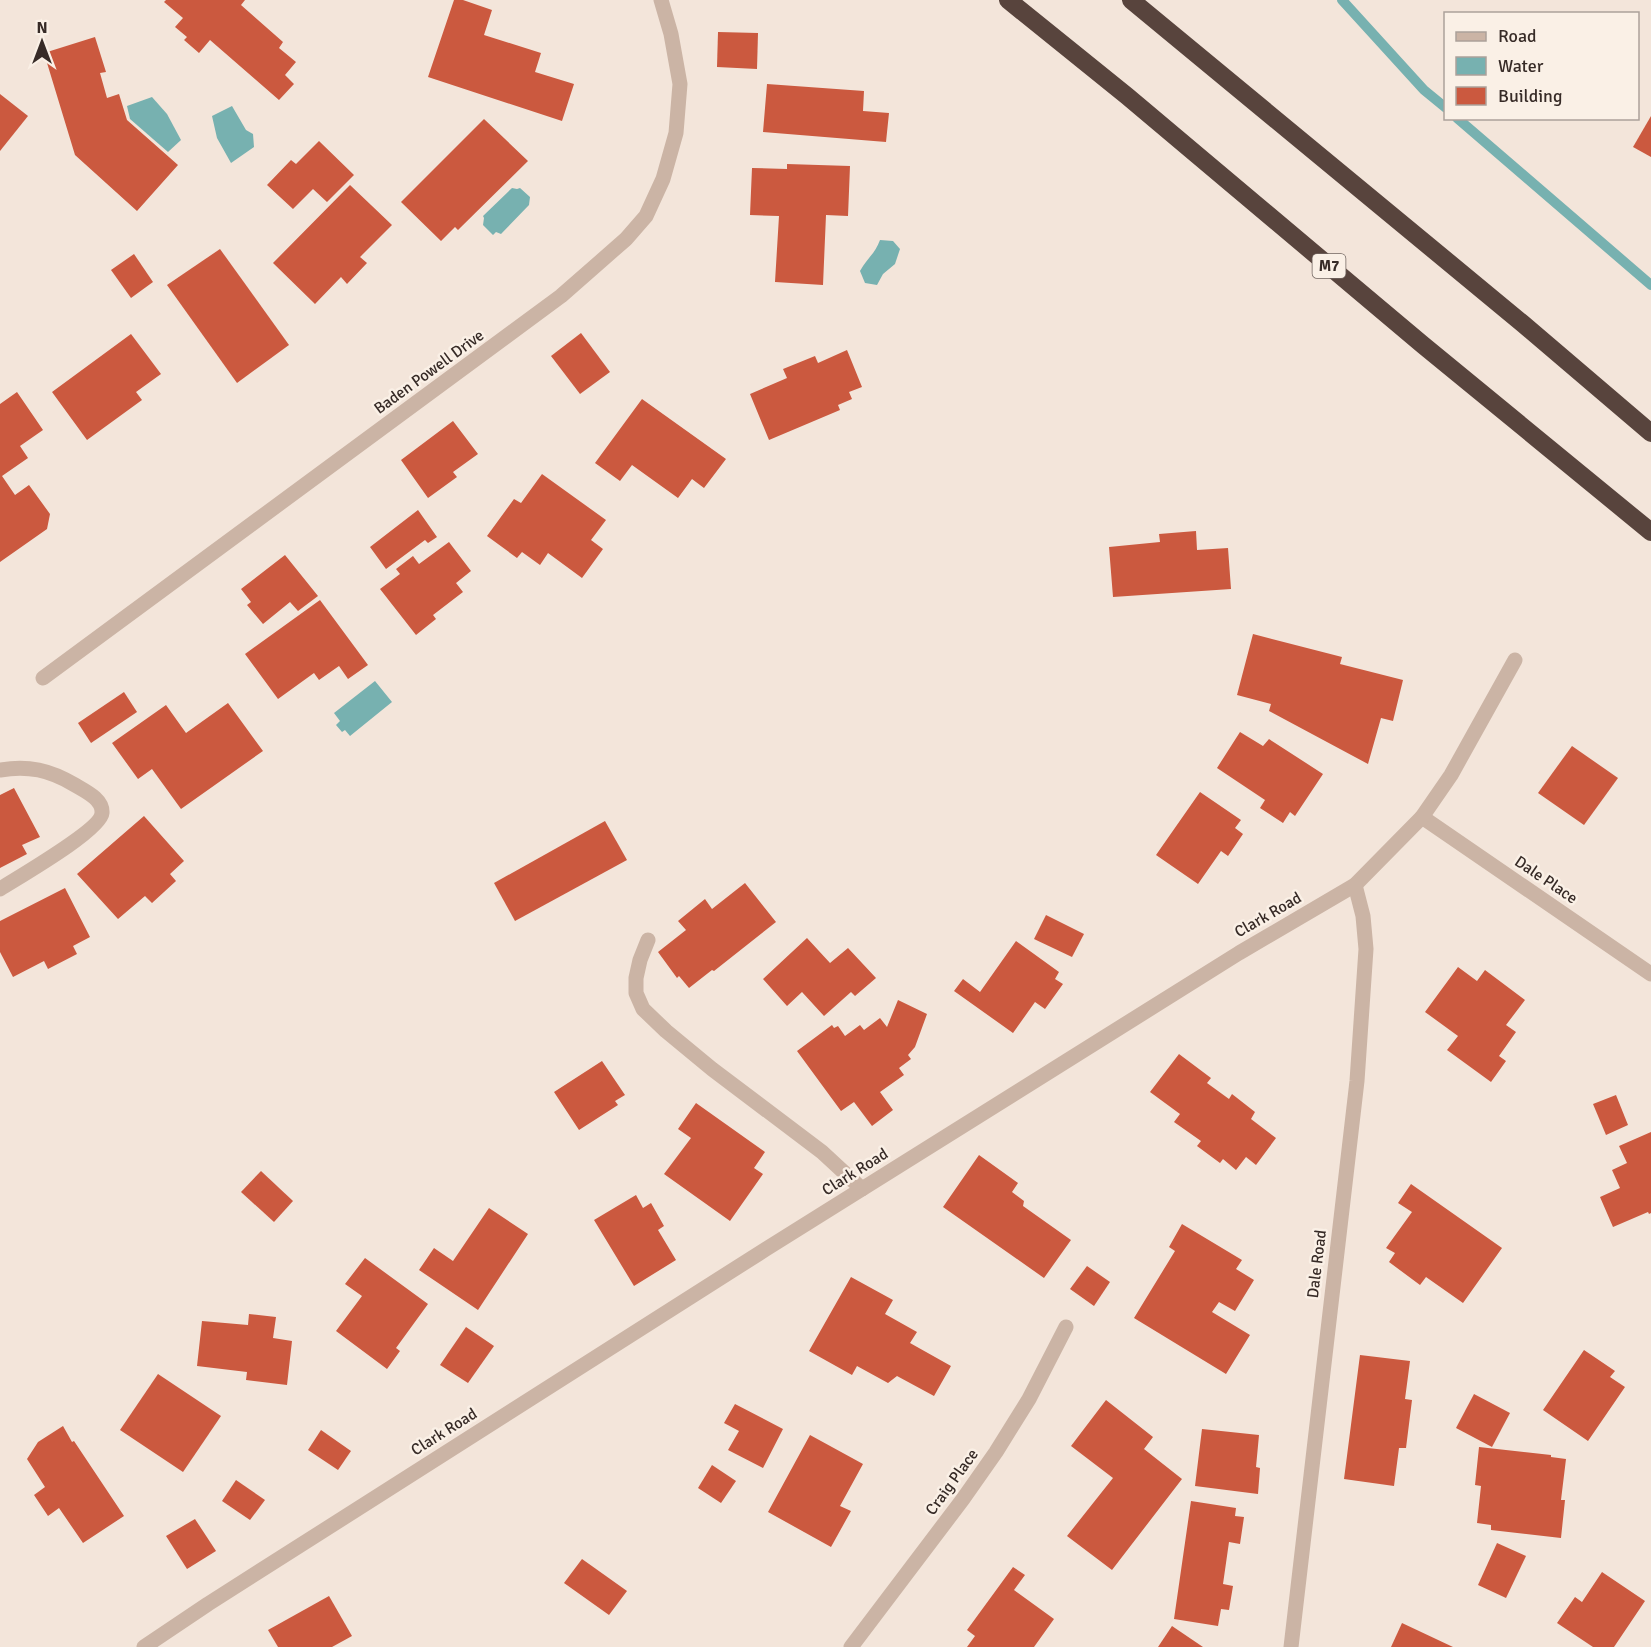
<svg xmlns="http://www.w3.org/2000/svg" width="1651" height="1647" font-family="Signika,sans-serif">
<rect width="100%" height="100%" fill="#f3e5da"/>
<g fill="#77b1b0">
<polygon points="152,97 167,114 181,140 168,152 130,119 127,106"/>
<polygon points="232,106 246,130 253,134 254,147 231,163 217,138 212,116"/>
<polygon points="512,188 517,189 520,188 530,197 529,205 501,234 496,232 493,235 483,225 484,218 483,216"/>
<path d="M880 240 893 241 900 249 895 264 883 274 877 285 865 283 860 271C867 258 875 254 880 240Z"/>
<polygon points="375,681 392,702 350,736 345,730 342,732 336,725 340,721 334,713"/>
</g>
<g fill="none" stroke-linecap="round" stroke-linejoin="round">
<g stroke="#77b1b0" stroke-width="10">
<polyline points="1342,0 1424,90 1446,108"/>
<polyline points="1457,118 1651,285"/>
</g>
</g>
<g fill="#cb593f">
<polygon points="166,0 245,0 241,5 283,42 279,48 296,62 285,75 294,84 279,100 210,40 199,53 184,40 187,37 175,27 183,18 164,2"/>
<polygon points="454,0 463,0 492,10 484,35 541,53 535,72 574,84 562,121 428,77"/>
<polygon points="718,32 758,33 757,69 717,67"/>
<polygon points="95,37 106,72 100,73 107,98 119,94 127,120 178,165 137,211 75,155 44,53"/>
<polygon points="767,84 864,91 863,111 889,113 886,142 763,132"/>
<polygon points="0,94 28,116 0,151"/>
<polygon points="1651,116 1651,157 1633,147"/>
<polygon points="484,119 528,161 458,230 455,227 441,241 401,202"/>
<polygon points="319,141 354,175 327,202 313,189 293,209 267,185 291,160 296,164"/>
<polygon points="787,164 850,166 848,216 826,215 823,285 775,282 779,216 750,215 752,168 787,169"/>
<polygon points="350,185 392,225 360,257 367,263 347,284 341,277 315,304 273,263"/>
<polygon points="220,249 289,345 237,383 167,285"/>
<polygon points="134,254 153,282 131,298 111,270"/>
<polygon points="581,333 610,372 580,394 551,356"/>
<polygon points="131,334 161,374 136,392 142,400 87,440 52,392"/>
<polygon points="847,350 862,387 849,392 852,399 838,405 840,410 769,440 750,394 787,378 783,369 815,356 818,363"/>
<polygon points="17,392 43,430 20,446 28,458 2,476 15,495 29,485 50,514 47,529 0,562 0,404"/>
<polygon points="642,399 726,459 704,488 692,479 678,498 632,465 620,481 595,463"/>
<polygon points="453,421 478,454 453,472 457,477 428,498 401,460"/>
<polygon points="542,474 606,520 591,540 603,549 582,578 548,553 540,565 522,552 517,558 487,536 514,499 521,503"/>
<polygon points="418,510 437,537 428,543 425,540 386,569 370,547"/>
<polygon points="1196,531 1197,550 1228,548 1231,589 1113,597 1109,547 1160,542 1159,534"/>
<polygon points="449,542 471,571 456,583 463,592 433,615 436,619 416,635 380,589 400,574 396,569 413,556 419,564"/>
<polygon points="285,555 318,596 298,611 290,602 263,624 247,605 251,602 241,589"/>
<polygon points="320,600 368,665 348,679 339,666 319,680 314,673 278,699 245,654"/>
<polygon points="1253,634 1342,657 1340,664 1403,680 1393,721 1381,718 1368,764 1269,711 1271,704 1237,695"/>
<polygon points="124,692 137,712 91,743 78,723"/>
<polygon points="228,703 263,751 181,809 152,769 138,779 112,743 166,705 186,733"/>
<polygon points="1240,732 1263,746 1269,739 1323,774 1295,816 1290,812 1283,823 1260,808 1265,800 1217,768"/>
<polygon points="1572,746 1618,778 1584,825 1538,793"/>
<polygon points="14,788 40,837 22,845 27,854 0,868 0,795"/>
<polygon points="1200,792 1241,820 1235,828 1243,834 1228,856 1221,851 1198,884 1156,855"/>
<polygon points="144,816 184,861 170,874 176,881 152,903 145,896 118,919 77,874"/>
<polygon points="605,821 627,860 515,921 494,883"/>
<polygon points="745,883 776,922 714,971 712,970 689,988 679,976 677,978 658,952 686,930 678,921 705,899 712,909"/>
<polygon points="65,888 90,937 73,946 77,954 48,969 44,961 13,977 0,952 0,921"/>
<polygon points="1046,915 1084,934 1072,957 1034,939"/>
<polygon points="807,938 830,963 848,948 876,978 855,996 851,992 824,1016 802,992 787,1006 763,979"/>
<polygon points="1016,941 1059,972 1055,979 1063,984 1045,1009 1035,1002 1013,1033 954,991 963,979 980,992"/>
<polygon points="1458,967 1477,981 1485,970 1525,1000 1506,1025 1516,1032 1499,1056 1506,1061 1491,1082 1447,1050 1458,1036 1425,1012"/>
<polygon points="898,1000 927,1014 915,1047 908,1055 911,1059 899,1068 904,1075 880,1092 893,1110 872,1126 854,1102 841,1111 797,1051 832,1025 834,1028 838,1026 845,1036 860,1025 864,1030 880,1018 887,1027"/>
<polygon points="1179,1054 1211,1078 1207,1083 1229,1099 1232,1094 1255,1112 1251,1119 1276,1138 1256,1165 1246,1157 1236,1170 1223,1159 1220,1163 1197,1146 1201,1141 1174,1122 1180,1114 1150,1092"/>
<polygon points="602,1061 625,1095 615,1101 618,1105 579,1130 554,1092"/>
<polygon points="1616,1095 1628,1125 1606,1135 1593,1104"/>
<polygon points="696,1103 765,1152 754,1168 763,1174 730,1221 664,1174 691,1138 678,1129"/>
<polygon points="1651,1132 1651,1213 1649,1214 1648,1212 1613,1227 1600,1197 1620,1188 1612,1170 1627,1163 1619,1146"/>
<polygon points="979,1155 1018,1183 1012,1192 1024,1201 1023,1206 1071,1240 1044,1278 943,1207"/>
<polygon points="261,1171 293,1201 274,1222 241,1192"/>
<polygon points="1411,1184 1502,1248 1463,1303 1426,1277 1420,1285 1389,1262 1395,1253 1386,1248 1412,1212 1398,1203"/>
<polygon points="636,1195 643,1208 651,1203 664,1226 658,1230 676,1260 634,1286 594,1220"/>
<polygon points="489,1208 528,1234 478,1310 419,1270 434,1248 453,1261"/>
<polygon points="1182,1224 1242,1260 1236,1269 1254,1280 1235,1311 1219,1302 1212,1312 1250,1335 1226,1374 1134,1318 1175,1251 1169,1247"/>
<polygon points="365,1258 428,1304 396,1348 400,1351 387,1369 336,1331 362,1296 345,1284"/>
<polygon points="1087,1266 1110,1282 1094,1306 1070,1289"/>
<polygon points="851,1277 893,1300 885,1314 917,1332 910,1343 951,1366 934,1396 897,1376 888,1383 857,1366 852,1375 809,1351"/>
<polygon points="249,1314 276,1317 273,1338 292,1341 287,1385 246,1380 247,1372 197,1366 202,1321 248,1325"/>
<polygon points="466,1327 494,1346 468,1383 440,1365"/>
<polygon points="1584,1350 1615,1371 1610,1377 1625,1387 1588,1441 1543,1410"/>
<polygon points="1360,1355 1410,1361 1405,1399 1412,1400 1406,1448 1399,1448 1394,1486 1344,1479"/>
<polygon points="158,1374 221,1416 183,1472 120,1430"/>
<polygon points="1474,1394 1510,1413 1492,1447 1456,1428"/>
<polygon points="1106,1400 1153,1437 1144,1449 1182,1479 1112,1570 1067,1536 1113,1478 1071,1446"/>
<polygon points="735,1404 783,1429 763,1468 728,1450 739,1431 724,1423"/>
<polygon points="63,1426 72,1442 74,1441 124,1516 83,1543 59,1508 48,1516 34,1495 45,1487 27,1459 38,1442"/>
<polygon points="1202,1429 1259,1435 1256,1467 1260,1468 1258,1494 1195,1486"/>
<polygon points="321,1430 351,1451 338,1470 308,1450"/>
<polygon points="810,1435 863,1464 840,1506 851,1511 831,1547 768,1512"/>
<polygon points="1479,1447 1551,1455 1551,1457 1566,1459 1561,1500 1565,1500 1561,1538 1491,1530 1491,1525 1477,1523 1481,1486 1475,1485"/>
<polygon points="712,1465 736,1481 721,1503 698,1488"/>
<polygon points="236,1480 265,1500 250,1520 222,1501"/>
<polygon points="1191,1501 1236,1508 1235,1516 1244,1517 1240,1544 1229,1542 1223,1584 1233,1586 1229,1610 1221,1609 1218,1626 1174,1619"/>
<polygon points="195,1519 216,1551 187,1569 166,1536"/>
<polygon points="1497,1543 1526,1556 1506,1598 1478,1585"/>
<polygon points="582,1559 627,1591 609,1615 564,1583"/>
<polygon points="1013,1567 1025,1575 1014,1590 1054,1619 1034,1647 967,1647 975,1636 967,1630"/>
<polygon points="1602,1572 1645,1601 1614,1647 1593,1647 1557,1623 1575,1597 1582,1602"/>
<polygon points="329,1596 352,1636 332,1647 278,1647 268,1630"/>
<polygon points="1402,1623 1453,1647 1391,1647"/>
<polygon points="1172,1626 1203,1647 1158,1647"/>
</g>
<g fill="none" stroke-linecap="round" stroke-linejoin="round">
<g stroke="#cbb4a5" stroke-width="15">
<polyline points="1422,817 1651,974"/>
<polyline points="648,940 640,960 636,978 636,993 643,1009 666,1031 712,1069 822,1152 862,1189"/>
</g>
<g stroke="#cbb4a5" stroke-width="15">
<polyline points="43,678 561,296 626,239 646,216 663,179 676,133 680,84 671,34 661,0"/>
<path d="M0 770C28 765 50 770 75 785 85 791 103 799 102 813 101 830 17 878 0 889"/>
<polyline points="144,1647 208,1604 766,1249 1239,953 1355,885 1422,817 1451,775 1515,660"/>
<polyline points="851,1647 963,1499 996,1452 1029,1399 1066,1327"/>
<polyline points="1291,1647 1357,1081 1366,949 1363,916 1355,885"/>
</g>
<g stroke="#58443d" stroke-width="18">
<polyline points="1008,0 1127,96 1423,345 1651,532"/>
<polyline points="1131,0 1522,323 1651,433"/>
</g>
</g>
<g text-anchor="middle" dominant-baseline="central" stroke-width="5" stroke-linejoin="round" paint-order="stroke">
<rect fill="#faf0e6" stroke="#726660" stroke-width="1.5" x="1312.5" y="254" width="33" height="24" rx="4.5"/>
<g font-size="15" font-weight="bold" fill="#372b27">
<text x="1329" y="266">M7</text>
</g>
<g font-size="16" fill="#372b27" stroke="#faf0e6">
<text transform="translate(429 372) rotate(-36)">Baden Powell Drive</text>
<text transform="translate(1546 880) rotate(34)">Dale Place</text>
<text transform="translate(1268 915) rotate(-30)">Clark Road</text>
<text transform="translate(855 1172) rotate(-32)">Clark Road</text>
<text transform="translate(1317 1264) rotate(-83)">Dale Road</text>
<text transform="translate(444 1432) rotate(-32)">Clark Road</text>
<text transform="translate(952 1482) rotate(-54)">Craig Place</text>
</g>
</g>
<rect x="1444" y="12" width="195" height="108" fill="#faf0e6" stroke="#aca19a" stroke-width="1.5"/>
<rect x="1456" y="32" width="30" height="9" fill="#cbb4a5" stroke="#aca19a" stroke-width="1.5"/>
<text x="1498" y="42" font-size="18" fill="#372b27">Road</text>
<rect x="1456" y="57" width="30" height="18" fill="#77b1b0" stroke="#aca19a" stroke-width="1.5"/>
<text x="1498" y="72" font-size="18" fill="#372b27">Water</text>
<rect x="1456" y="87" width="30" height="18" fill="#cb593f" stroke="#aca19a" stroke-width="1.5"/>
<text x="1498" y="102" font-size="18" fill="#372b27">Building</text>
<g transform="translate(42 42)" stroke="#faf0e6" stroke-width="4.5" paint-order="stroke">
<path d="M0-4.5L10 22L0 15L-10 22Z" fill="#372b27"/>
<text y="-9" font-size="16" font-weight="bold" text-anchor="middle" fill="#372b27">N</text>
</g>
</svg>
